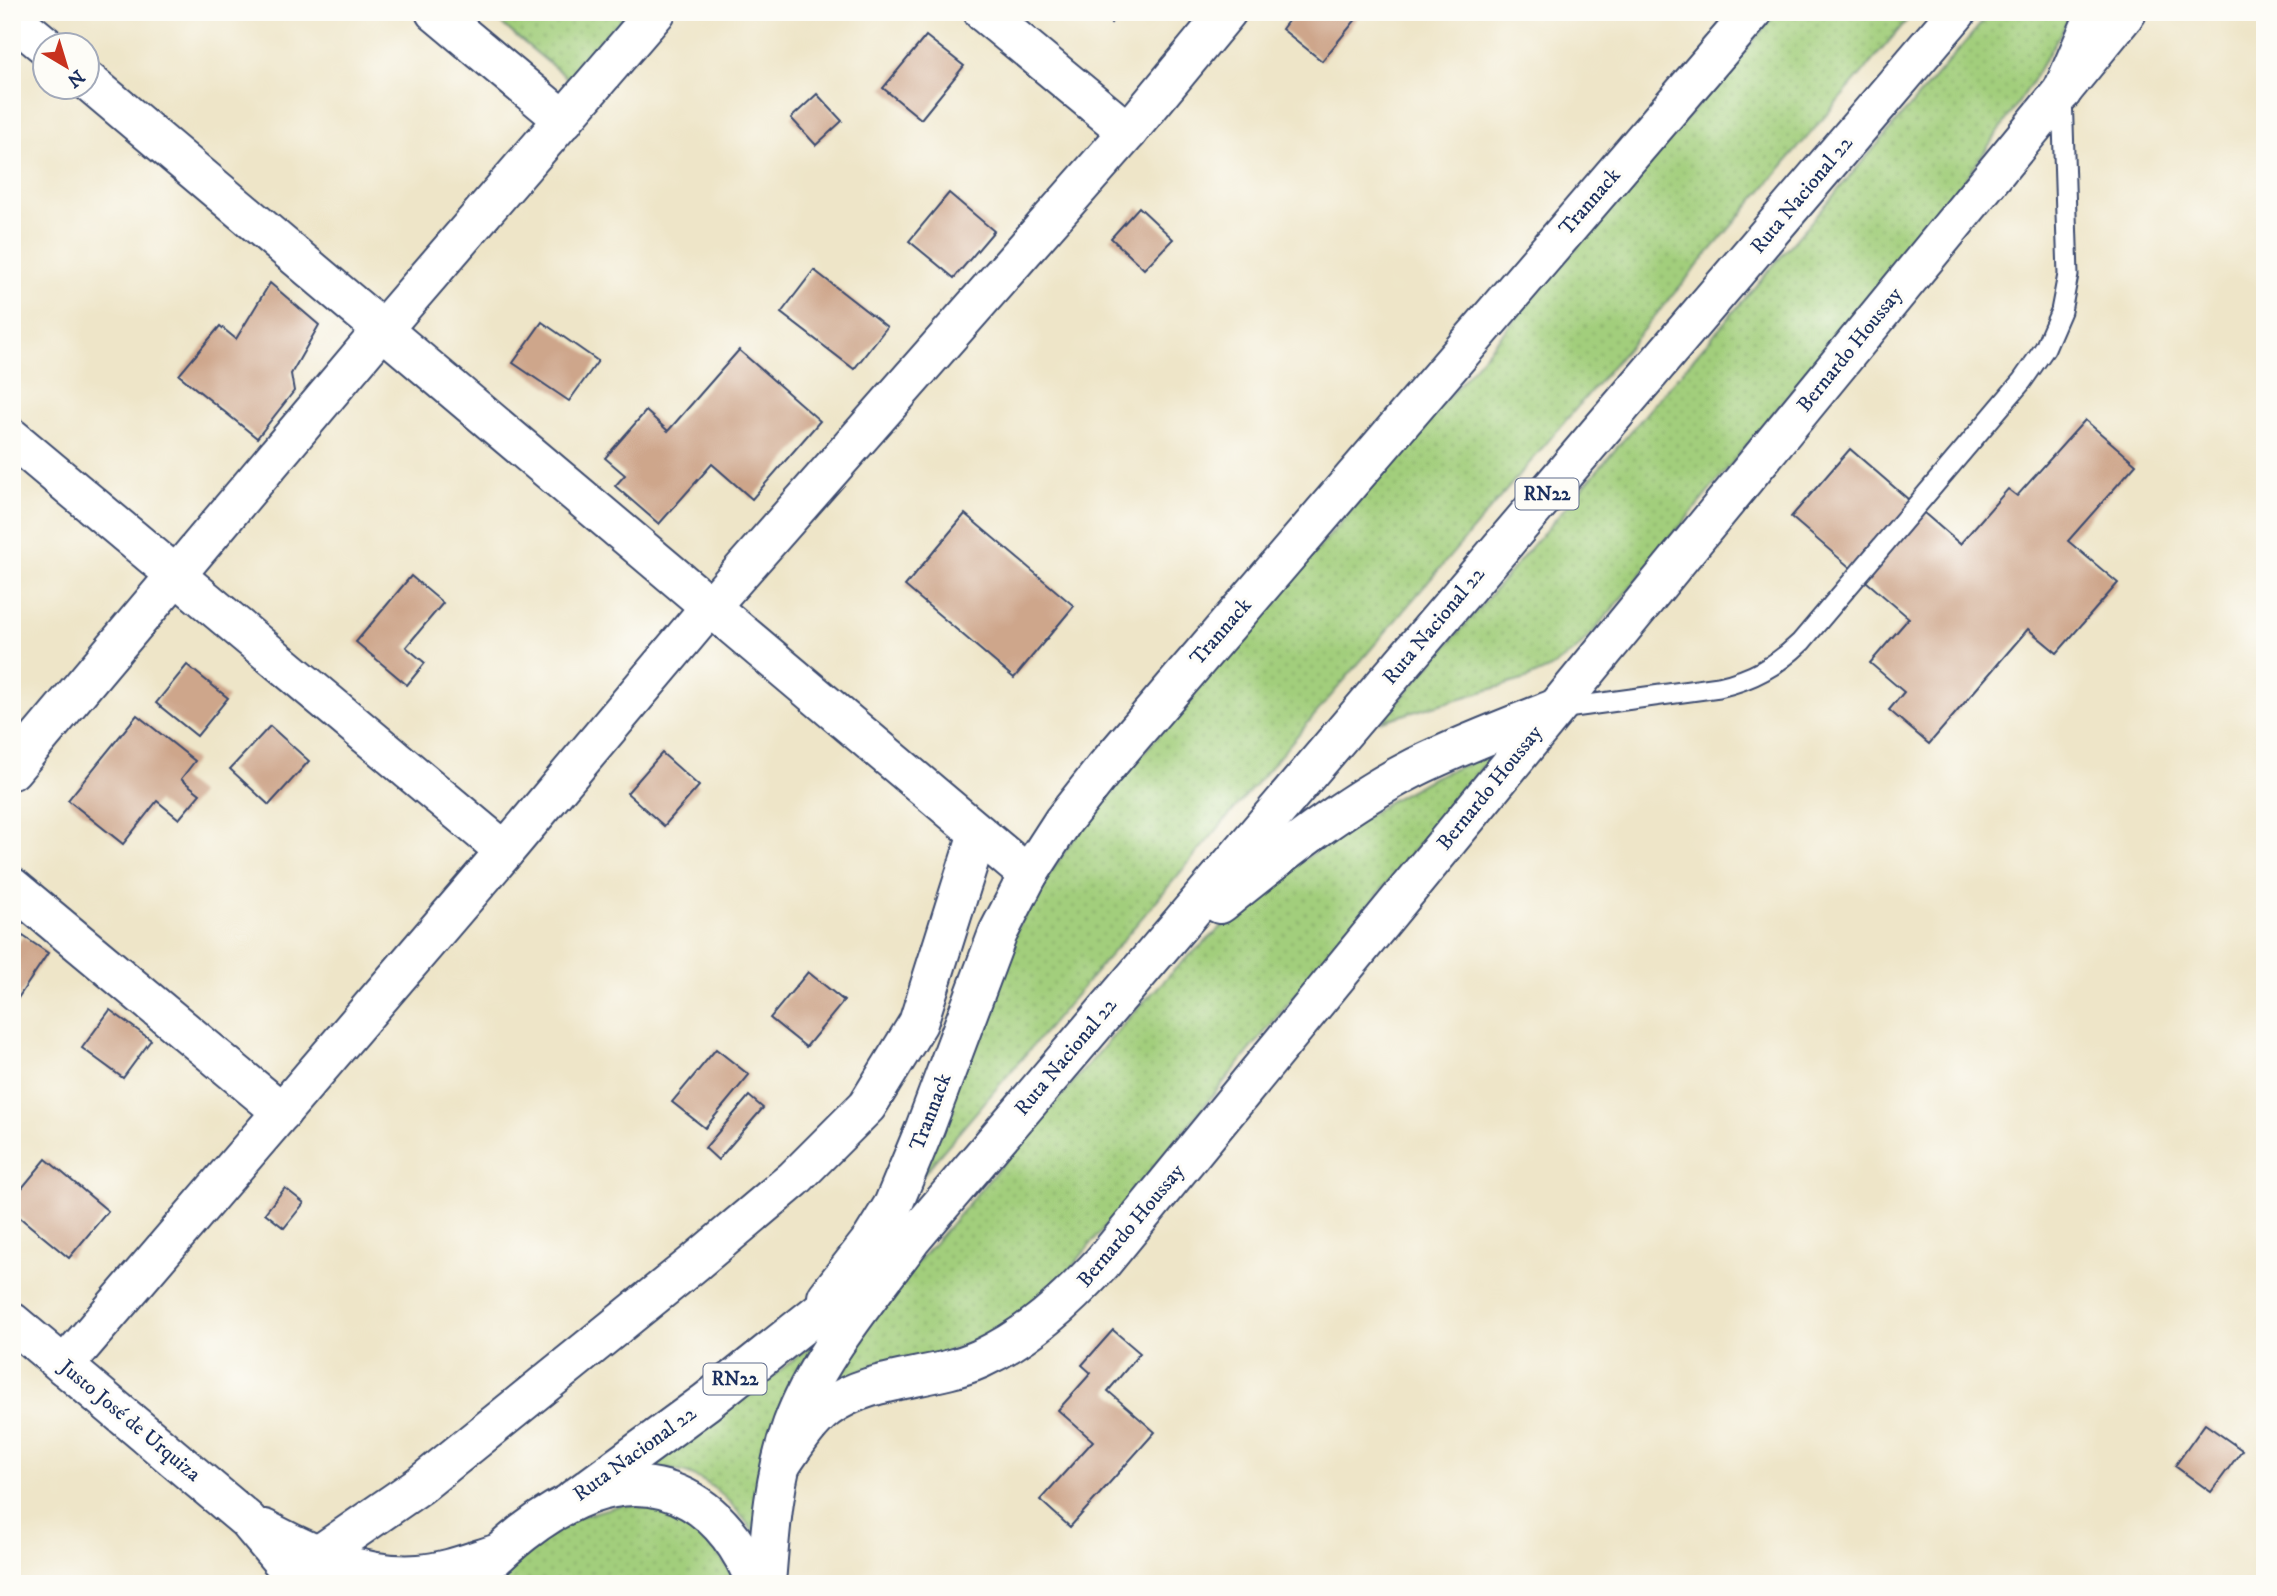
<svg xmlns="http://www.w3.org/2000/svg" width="2277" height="1596" font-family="'IM FELL DW Pica',serif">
<defs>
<pattern id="green-dots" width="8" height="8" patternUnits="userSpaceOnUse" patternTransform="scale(1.75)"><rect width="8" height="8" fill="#a2ce7c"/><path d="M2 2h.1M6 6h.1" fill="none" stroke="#8bb16e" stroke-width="1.8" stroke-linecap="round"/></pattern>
</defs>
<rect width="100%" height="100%" fill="#fdfcf7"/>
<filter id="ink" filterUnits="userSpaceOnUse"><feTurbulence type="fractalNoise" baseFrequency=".0143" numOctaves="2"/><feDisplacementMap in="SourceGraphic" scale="14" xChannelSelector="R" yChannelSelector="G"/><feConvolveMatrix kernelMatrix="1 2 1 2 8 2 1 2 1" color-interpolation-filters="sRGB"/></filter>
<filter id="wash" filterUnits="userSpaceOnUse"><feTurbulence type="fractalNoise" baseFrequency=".00686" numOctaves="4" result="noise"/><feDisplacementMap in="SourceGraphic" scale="28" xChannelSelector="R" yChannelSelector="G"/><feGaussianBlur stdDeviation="1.57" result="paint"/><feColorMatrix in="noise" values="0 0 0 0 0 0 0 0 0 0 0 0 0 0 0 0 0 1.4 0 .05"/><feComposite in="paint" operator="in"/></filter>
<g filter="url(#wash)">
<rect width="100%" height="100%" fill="#eee5c8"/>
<g fill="url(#green-dots)" stroke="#5e7e6d" stroke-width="2">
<polygon points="487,12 628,12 571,81"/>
<polygon points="1778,12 1914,12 920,1178 1008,945 1042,885 1091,814"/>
<polygon points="1991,12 2073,12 2027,90 1970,173 1596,629 1576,650 1551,668 1526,679 1382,721"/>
<path d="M1493 754 1067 1273C1023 1315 979 1346 919 1360 905 1364 890 1361 876 1365 862 1369 850 1376 837 1383L855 1346 892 1292 1134 1012 1178 966 1277 878 1388 802 1436 776Z"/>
<path d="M837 1326 760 1541C740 1512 715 1479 678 1471 664 1468 648 1468 634 1467L714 1418 751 1393Z"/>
<path d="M625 1504C680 1510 712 1536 737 1584H491L544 1538 578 1517Z"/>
</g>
<g id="blocks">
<g fill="#cea68b">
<polygon points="1097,12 1119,12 1111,23"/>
<polygon points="1295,12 1352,12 1358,17 1322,61 1282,29"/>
<polygon points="926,36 964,66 921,119 883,88"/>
<polygon points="817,94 842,121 816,145 791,118"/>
<polygon points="949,193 994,231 954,278 909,241"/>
<polygon points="1139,207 1173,239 1144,269 1111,238"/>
<polygon points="814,270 887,327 854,369 781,313"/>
<polygon points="270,283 319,325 291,374 294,391 257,438 179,375 220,326 236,339"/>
<polygon points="542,322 598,361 569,401 513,363"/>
<polygon points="739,350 820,421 752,499 712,464 659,524 615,486 625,475 605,458 646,411 668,431"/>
<polygon points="2085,420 2136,464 2068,541 2118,583 2057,653 2028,629 1929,744 1889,710 1904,692 1870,663 1909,618 1791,517 1850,449 1960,544 2008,489 2017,496"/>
<polygon points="965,514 1074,606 1014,678 905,586"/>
<polygon points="411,576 443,603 406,647 425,663 407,685 356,642"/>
<polygon points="187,665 228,698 197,736 156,703"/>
<polygon points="137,715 195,761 181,779 200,794 179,819 157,801 123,844 68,800"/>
<polygon points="270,726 309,761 269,805 230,769"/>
<polygon points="662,753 699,786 664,826 627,793"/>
<polygon points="23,936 48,953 18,998 12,994 12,951"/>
<polygon points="808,972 844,1001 806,1047 770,1018"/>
<polygon points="110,1010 151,1040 123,1078 82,1048"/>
<polygon points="716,1049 749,1075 705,1128 672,1102"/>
<polygon points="749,1096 763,1108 718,1160 705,1148"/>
<polygon points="46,1159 108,1211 69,1258 12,1211 12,1200"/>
<polygon points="285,1188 304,1203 284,1228 265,1213"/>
<polygon points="1113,1330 1140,1353 1108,1391 1155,1432 1070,1527 1040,1500 1093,1441 1058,1410 1091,1373 1082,1365"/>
<polygon points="2205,1424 2242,1450 2211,1492 2175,1466"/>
</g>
</g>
</g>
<g filter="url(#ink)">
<use href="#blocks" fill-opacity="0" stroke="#3b4a6e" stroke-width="2"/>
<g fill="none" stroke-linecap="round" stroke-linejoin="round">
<defs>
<path id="lane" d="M1559 709 1719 687C1753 679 1776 666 1801 642L2022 381 2045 348 2061 311 2068 275 2062 94"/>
<g id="street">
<polyline points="435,12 564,120"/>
<polyline points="983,12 1128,132"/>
<polyline points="12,18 46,46"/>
<polyline points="88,81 1028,875"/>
<polyline points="12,438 505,851"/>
<polyline points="12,770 382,330 656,12"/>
<polyline points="12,887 282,1112"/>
<polyline points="64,1366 505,851 710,607 1128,132 1227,12"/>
<polyline points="317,1556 420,1485 692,1265 794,1179 867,1106 918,1023 978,833"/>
</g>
<g id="secondary">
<polyline points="827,1297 872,1239 893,1205 925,1128 998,933 1028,875 1063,821 1104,769 1753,12"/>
<polyline points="12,1322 247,1520 301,1584"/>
<path d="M783 1462C796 1443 809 1422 827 1408 872 1375 931 1381 980 1359 1028 1337 1066 1302 1102 1263L2127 12"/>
<path d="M264 1529C312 1555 364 1578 419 1574 447 1572 473 1561 499 1553"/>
</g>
<g id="primary">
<polyline points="2062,92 2096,12"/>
<path d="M1220 904C1282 854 1345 803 1416 767 1461 745 1508 727 1554 709"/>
<polyline points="574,1499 706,1402 873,1269"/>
<path d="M766 1584C770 1531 774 1475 792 1425 817 1357 869 1298 911 1240L1957 12"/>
</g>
<path id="highway" d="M467 1584C502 1549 540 1513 588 1495 668 1466 727 1511 756 1584"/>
</defs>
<use href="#lane" stroke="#3b4a6e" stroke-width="23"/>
<use href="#street" stroke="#3b4a6e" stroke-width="42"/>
<use href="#secondary" stroke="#3b4a6e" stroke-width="42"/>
<use href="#primary" stroke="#3b4a6e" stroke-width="42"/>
<use href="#highway" stroke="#3b4a6e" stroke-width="42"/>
<use href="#lane" stroke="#fff" stroke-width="19"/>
<use href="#street" stroke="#fff" stroke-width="38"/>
<use href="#secondary" stroke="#fff" stroke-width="38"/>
<use href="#primary" stroke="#fff" stroke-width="38"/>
<use href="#highway" stroke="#fff" stroke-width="38"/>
</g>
</g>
<g text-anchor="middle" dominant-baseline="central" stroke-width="6" stroke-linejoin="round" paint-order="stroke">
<g fill="#fdfcf7" stroke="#5f6c8c" stroke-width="2">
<rect x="1515.5" y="478.5" width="63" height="31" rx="5"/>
<rect x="703.5" y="1363.5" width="63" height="31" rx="5"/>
</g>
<g font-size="19" font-weight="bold" fill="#1b2f5e">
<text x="1547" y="494">RN22</text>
<text x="735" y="1379">RN22</text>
</g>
<g font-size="21" fill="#1b2f5e" stroke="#fdfcf7">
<text transform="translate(1802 195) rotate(-50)">Ruta Nacional 22</text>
<text transform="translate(1590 202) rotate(-49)">Trannack</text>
<text transform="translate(1850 350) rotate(-51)">Bernardo Houssay</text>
<text transform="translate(1434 626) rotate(-50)">Ruta Nacional 22</text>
<text transform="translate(1221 632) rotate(-49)">Trannack</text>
<text transform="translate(1490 788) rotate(-51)">Bernardo Houssay</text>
<text transform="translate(1066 1057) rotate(-50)">Ruta Nacional 22</text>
<text transform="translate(931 1112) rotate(-69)">Trannack</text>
<text transform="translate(1131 1226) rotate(-50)">Bernardo Houssay</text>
<text transform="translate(130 1421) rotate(40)">Justo José de Urquiza</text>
<text transform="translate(635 1454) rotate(-36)">Ruta Nacional 22</text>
</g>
</g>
<rect width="2277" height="1596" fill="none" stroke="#fdfcf7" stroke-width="42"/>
<g transform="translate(66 66) rotate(142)"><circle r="33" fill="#fdfcf7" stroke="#a3aaba" stroke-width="2"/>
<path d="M0-5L12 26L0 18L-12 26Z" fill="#c8321e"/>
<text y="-10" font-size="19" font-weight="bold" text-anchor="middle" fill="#1b2f5e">N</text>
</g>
</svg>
